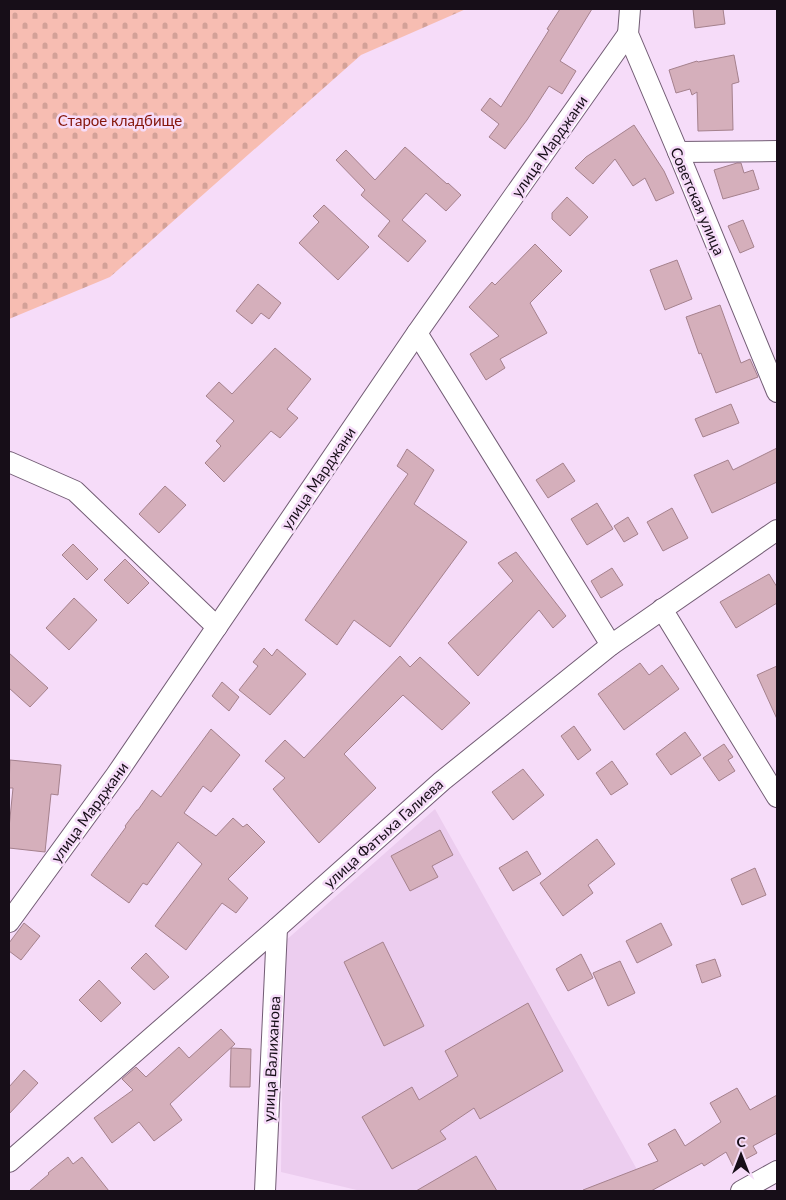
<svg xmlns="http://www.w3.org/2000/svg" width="786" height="1200" font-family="Lato,sans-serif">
<defs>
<pattern id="cemetery-stones" width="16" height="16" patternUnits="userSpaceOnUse" patternTransform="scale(1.25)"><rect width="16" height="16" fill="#f7bdb2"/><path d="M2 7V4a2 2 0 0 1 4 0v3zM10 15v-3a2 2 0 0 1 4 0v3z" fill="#d3a198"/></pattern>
</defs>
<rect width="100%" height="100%" fill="#f6dcf9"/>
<polygon fill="#eccdef" points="435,809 649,1191 361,1191 281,1172 284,942"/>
<polygon fill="url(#cemetery-stones)" points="9,9 466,9 361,55 110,277 9,319"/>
<g fill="#d5afbb" stroke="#a5818d">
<polygon points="560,9 592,9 560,61 576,71 562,94 549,86 527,120 505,149 489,137 499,124 481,110 490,98 501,107 549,30 547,29"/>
<polygon points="693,9 723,9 725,24 695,28"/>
<polygon points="734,55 739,82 732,84 733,130 698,131 697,92 692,95 690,89 676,93 669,70 697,61 698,62"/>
<polygon points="634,125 664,171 674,193 656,201 645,178 633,186 615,159 593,184 575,168 586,157"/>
<polygon points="405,147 447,184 448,183 461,195 446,211 426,193 402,220 426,241 408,262 378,236 390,221 361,195 365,190 336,160 346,150 375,180"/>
<polygon points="737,163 741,163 744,173 753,170 759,189 723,199 714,170"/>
<polygon points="567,197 588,217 570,236 552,219 552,213"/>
<polygon points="324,205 369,247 338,280 299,243 319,222 313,216"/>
<polygon points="743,220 754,247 740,253 728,226"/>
<polygon points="535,244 562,271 530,303 547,333 500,359 505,368 486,380 470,354 499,336 469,307 492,282 495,285"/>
<polygon points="677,260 692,299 665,310 650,270"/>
<polygon points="258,284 281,303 269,319 261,313 252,324 236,311"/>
<polygon points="720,305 741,363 750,359 758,377 716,393 701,353 699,354 686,317"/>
<polygon points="275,348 311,379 287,409 298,418 280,438 271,431 224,482 205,463 221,446 216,441 234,421 206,396 219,382 232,394"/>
<polygon points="731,404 739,423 703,437 695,419"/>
<polygon points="777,448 777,482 712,513 694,475 728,460 733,470"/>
<polygon points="407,449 434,470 414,504 467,542 390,647 354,620 337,645 305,620 408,474 397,466"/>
<polygon points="563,463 575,481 548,498 536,480"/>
<polygon points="165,486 186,505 159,533 139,514"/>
<polygon points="597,503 613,529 587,545 571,519"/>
<polygon points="672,508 688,538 663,551 647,522"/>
<polygon points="628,517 638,534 624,542 614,526"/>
<polygon points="73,544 98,569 87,580 62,555"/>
<polygon points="516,552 566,616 553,628 539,610 478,676 448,643 513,581 498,563"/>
<polygon points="125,559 149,583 128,604 104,580"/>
<polygon points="612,568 623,585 601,598 591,581"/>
<polygon points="769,574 777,587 777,603 736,628 720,602"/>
<polygon points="74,598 97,620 69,650 46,628"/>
<polygon points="264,648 272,656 277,649 306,674 270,715 239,690 258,666 253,662"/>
<polygon points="9,653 48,688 30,707 9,688"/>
<polygon points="400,656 410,667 420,657 470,703 442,730 403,695 344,754 376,788 319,843 273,789 285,778 265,761 285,740 304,758"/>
<polygon points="640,663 649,675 662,665 679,689 624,730 598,694"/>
<polygon points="777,666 777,719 757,675"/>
<polygon points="222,682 239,697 229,711 212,696"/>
<polygon points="574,726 591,750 578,760 561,736"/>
<polygon points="211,729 240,755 211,792 203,786 184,813 216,836 233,818 243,827 247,824 265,842 228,879 248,898 236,913 222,903 186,950 155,926 202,864 178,842 147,885 143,883 129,903 91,875 126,827 125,826 137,810 138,810 152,790 161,797"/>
<polygon points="685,732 701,755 671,775 656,754"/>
<polygon points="724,744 733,757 728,760 735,771 719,781 703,758"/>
<polygon points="10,760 61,765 58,795 51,794 45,852 9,848 9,828 13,788 9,788"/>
<polygon points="612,761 628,784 611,795 596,773"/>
<polygon points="523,769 544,795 513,820 492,792"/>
<polygon points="440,830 453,855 432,866 438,877 410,891 391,856"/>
<polygon points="597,839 615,864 588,885 593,893 563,916 540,883"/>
<polygon points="527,851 541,874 513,891 499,868"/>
<polygon points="755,868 766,895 742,905 731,879"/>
<polygon points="24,923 40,936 21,960 9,951 9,943"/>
<polygon points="661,923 672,945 637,963 626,941"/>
<polygon points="383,942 424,1026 384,1046 344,962"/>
<polygon points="146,953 169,977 154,990 131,968"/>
<polygon points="581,954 593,978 568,991 556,969"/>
<polygon points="715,959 721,976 702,983 696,965"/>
<polygon points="620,961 635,993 608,1006 593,973"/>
<polygon points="99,980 121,1003 101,1022 79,1000"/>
<polygon points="528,1003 563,1071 480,1119 474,1108 440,1131 446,1139 392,1169 362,1117 412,1087 419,1100 458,1076 445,1051"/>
<polygon points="221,1029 235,1044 170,1104 182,1120 154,1141 139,1122 112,1143 94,1118 133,1090 122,1079 136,1067 146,1077 179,1047 189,1058"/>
<polygon points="231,1048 251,1049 250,1087 230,1087"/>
<polygon points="24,1070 38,1083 9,1114 9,1087"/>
<polygon points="737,1088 750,1110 777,1095 777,1133 753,1146 757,1153 733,1166 726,1152 704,1166 702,1163 651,1191 583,1191 583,1190 658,1161 648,1144 675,1129 685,1146 721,1122 710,1103"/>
<polygon points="476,1156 497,1191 416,1191 459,1166"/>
<polygon points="68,1157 73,1164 82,1157 109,1191 29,1191 49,1174 48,1173"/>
</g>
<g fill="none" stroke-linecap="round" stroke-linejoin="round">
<defs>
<g id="minor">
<polyline points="630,9 628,34 678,152 777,392"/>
<polyline points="678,152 777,151"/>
<polyline points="417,333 611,645"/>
<polyline points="9,462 75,491 217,627"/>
<polyline points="662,609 777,797"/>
<polyline points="9,922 116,775 417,333 628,34"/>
<polyline points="9,1162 277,928 442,781 611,645 777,530"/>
<polyline points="265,1191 277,928"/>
<polyline points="741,1191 777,1171"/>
</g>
</defs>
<use href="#minor" stroke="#725c74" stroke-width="22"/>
<use href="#minor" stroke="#fff" stroke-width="20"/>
</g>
<g text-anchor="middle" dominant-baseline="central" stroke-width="5" stroke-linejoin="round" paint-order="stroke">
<g font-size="15" fill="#85160b" stroke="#f6dcf9">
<text x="120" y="120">Старое кладбище</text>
</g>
<g font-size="15" fill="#170e18" stroke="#f6dcf9">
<text transform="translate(549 146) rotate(-55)">улица Марджани</text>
<text transform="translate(698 201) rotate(67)">Советская улица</text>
<text transform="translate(318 478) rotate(-56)">улица Марджани</text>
<text transform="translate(89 812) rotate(-54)">улица Марджани</text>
<text transform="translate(383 833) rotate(-42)">улица Фатыха Галиева</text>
<text transform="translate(271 1059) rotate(-87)">улица Валиханова</text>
</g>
</g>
<rect width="786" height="1200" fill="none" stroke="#170e18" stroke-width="20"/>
<g transform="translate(741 1155)" stroke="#f6dcf9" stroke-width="4" paint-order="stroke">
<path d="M0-4L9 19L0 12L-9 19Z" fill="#170e18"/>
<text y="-8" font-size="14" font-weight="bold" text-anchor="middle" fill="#170e18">С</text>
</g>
</svg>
